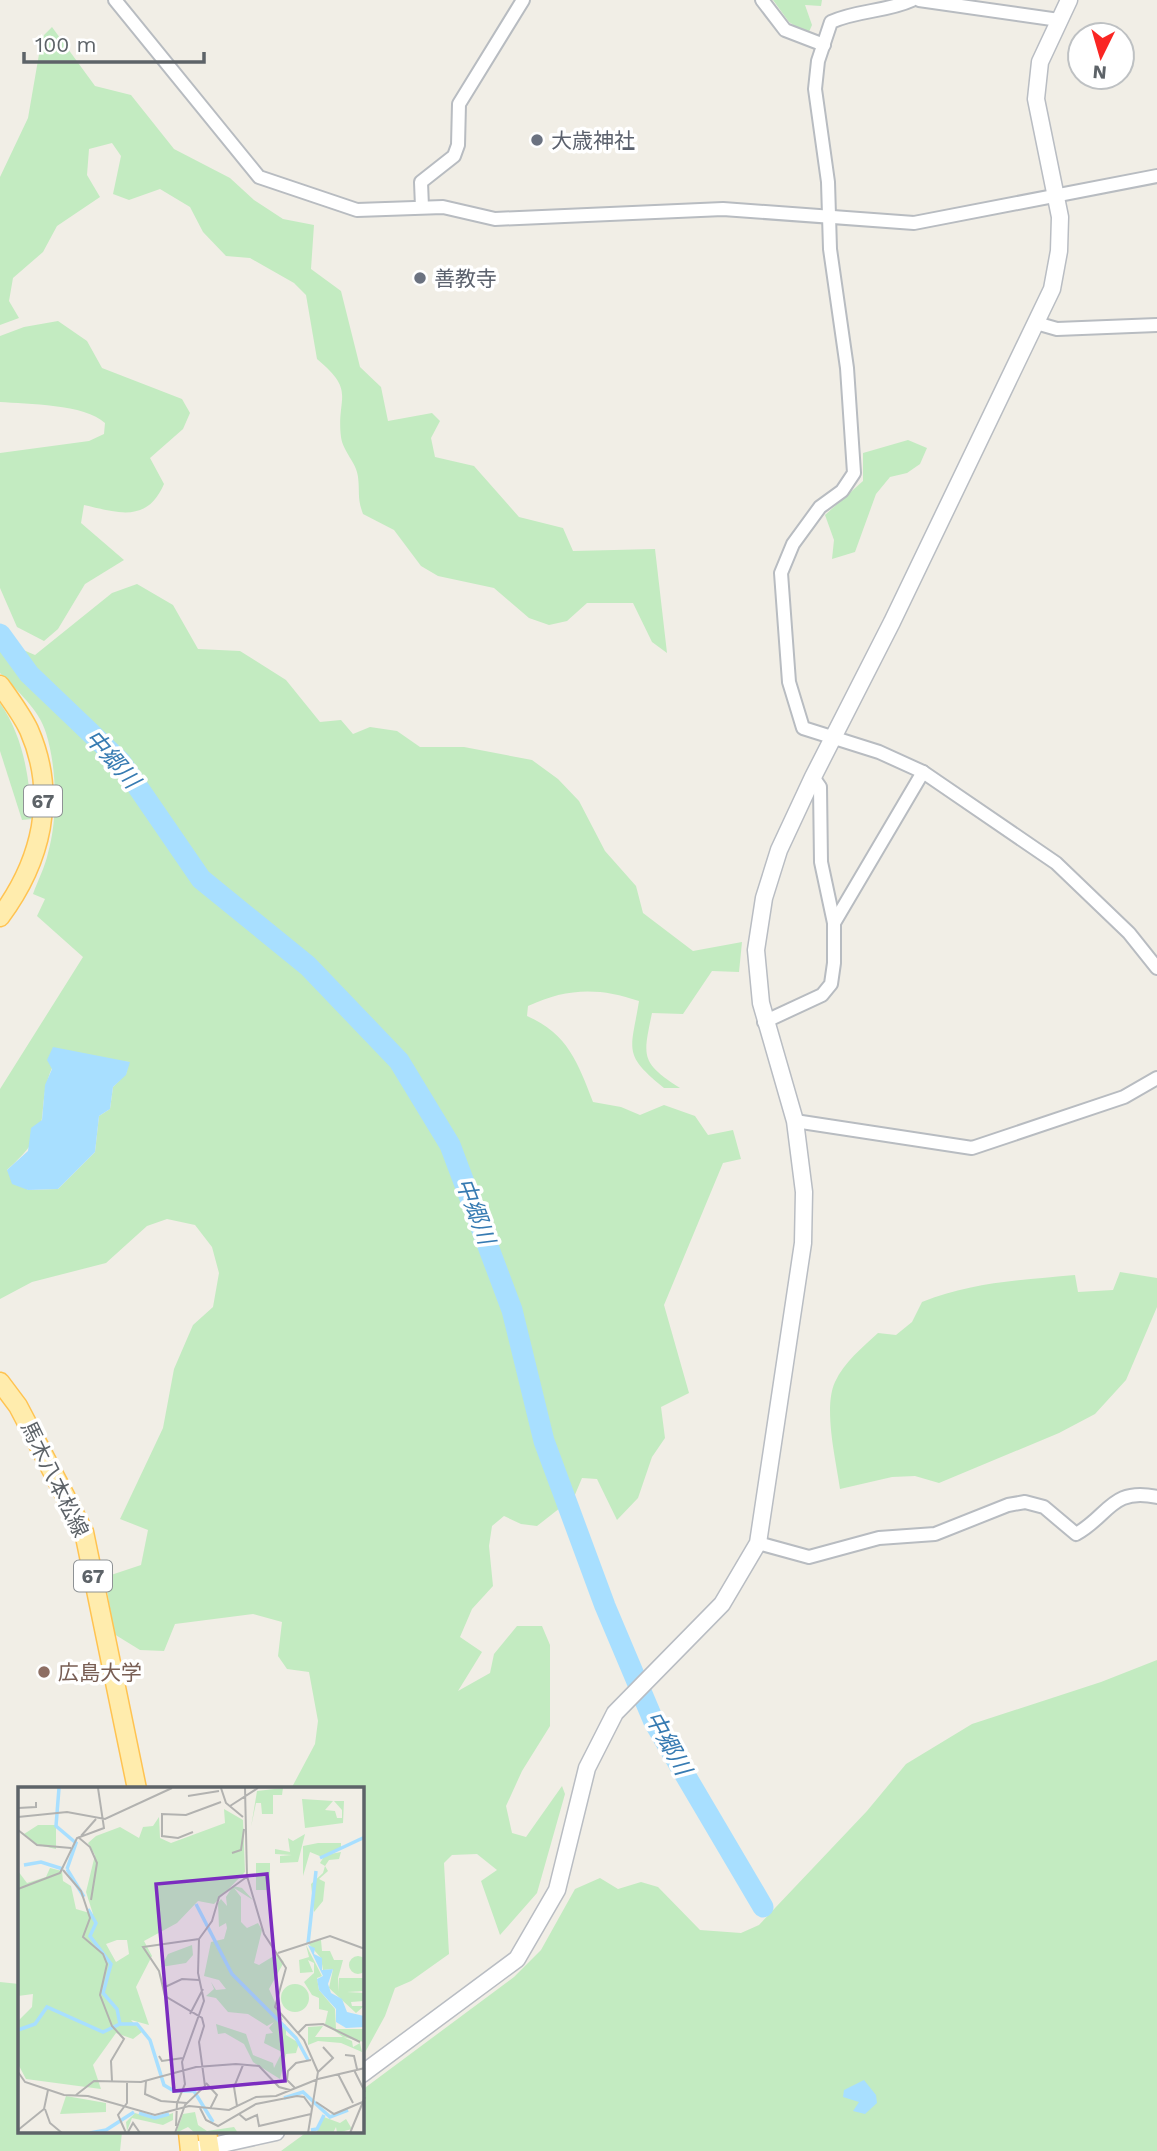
<svg xmlns="http://www.w3.org/2000/svg" width="1157" height="2151" font-family="'Work Sans','Noto Sans JP',sans-serif">
<rect width="100%" height="100%" fill="#f1eee6"/>
<g fill="#c3ebc1" fill-rule="evenodd">
<polygon points="773,0 822,0 821,6 805,5 812,25 808,34 789,22"/>
<path d="M52 27 95 86 131 95 174 149 230 178 254 200 283 219 314 225 311 269 341 291 360 367 381 387 388 421 432 413 440 421 431 438 435 457 474 466 519 517 563 528 573 551 655 549 667 653 652 642 633 603H587L567 621 549 625 529 618 494 588 438 576 421 566 394 530 363 514C357 498 360 493 358 477 357 463 343 452 341 437 336 397 357 392 317 359L306 295 294 283 250 258 226 256 203 232 190 207 160 189 129 200 113 194 121 156 112 143 89 149 87 175 100 197 57 226 43 252 13 278 9 301 19 318 0 325V177L28 118 42 37Z"/>
<path d="M58 321 87 341 102 368 182 399 190 413 183 429 150 458 164 484C147 523 119 513 84 505L81 523 124 560 85 584 58 629 44 641 17 627 0 588V453L89 441 104 434 105 423C85 404 27 404 0 402V336L24 327Z"/>
<polygon points="908,440 927,448 920,464 907,473 890,477 876,494 855,552 832,559 834,540 825,515 863,481 863,453"/>
<path d="M137 584 173 605 198 649 240 651 286 680 320 722 341 720 353 734 370 727 397 731 420 747H464L532 760 558 779 579 801 605 851 636 886 643 913 693 951 742 942 739 972 712 971 683 1014 652 1013C643 1057 640 1062 680 1088H664C622 1054 631 1051 639 1001 599 987 566 988 528 1006L527 1016C568 1034 578 1063 593 1102L621 1107 640 1115 664 1105 695 1116 708 1135 733 1130 741 1159 723 1163 664 1305 689 1393 661 1407 665 1438 652 1457 638 1498 617 1520 597 1479 582 1478 574 1497 537 1526 521 1524 504 1516 492 1526 489 1546 493 1586 472 1609 460 1637 482 1652 458 1691 490 1673 494 1654 517 1626H542L550 1645V1726L522 1771 506 1806 512 1833 526 1837 562 1786 565 1794 537 1893 500 1935 481 1881 497 1870 477 1854 452 1855 444 1863 449 1954 411 1981 395 1988 385 2016 362 2058V1789H291L315 1744 318 1721 309 1672 287 1669 278 1656 282 1622 253 1614 175 1624 164 1651 140 1650 114 1634 105 1577 141 1565 148 1530 120 1519 163 1428 174 1369 193 1325 213 1307 219 1273 212 1247 195 1225 167 1219 147 1226 106 1263 32 1282 0 1299V1089L83 957 37 916 45 899 33 894C38 880 45 867 48 853 58 818 57 768 46 733 39 709 17 691 0 673V640L35 655 112 593ZM93 1057 129 1062 126 1074 113 1087 110 1109 99 1116 95 1152 58 1189 28 1190 7 1170C22 1156 39 1140 42 1118 44 1100 44 1086 52 1068Z"/>
<path d="M0 703C24 738 29 777 32 819L22 820 0 751Z"/>
<path d="M1120 1272 1157 1278V1307L1126 1380 1095 1414 1059 1433 939 1483 915 1476 892 1477 840 1489C836 1460 823 1408 835 1382 844 1362 863 1347 878 1333L896 1335 912 1322 922 1302C972 1282 1022 1280 1075 1275L1078 1292 1113 1290Z"/>
<polygon points="1157,1660 1157,2151 281,2151 307,2132 362,2132 362,2090 514,1977 541,1950 575,1889 600,1878 618,1889 641,1882 658,1887 700,1930 741,1933 759,1925 867,1811 906,1764 972,1724 1101,1682"/>
<polygon points="0,1982 19,1984 19,2132 122,2132 120,2151 0,2151"/>
</g>
<g fill="#a8dfff">
<polygon points="53,1047 130,1062 126,1075 113,1087 110,1109 99,1116 95,1152 58,1189 28,1190 12,1184 7,1170 28,1151 31,1128 42,1120 45,1085 52,1069 47,1060"/>
<polygon points="864,2080 876,2095 877,2103 865,2114 853,2111 859,2102 843,2097 844,2090"/>
</g>
<g fill="none" stroke-linecap="round" stroke-linejoin="round">
<polyline stroke="#a8dfff" stroke-width="21" points="0,634 29,674 120,761 201,879 308,966 399,1061 450,1145 512,1310 544,1441 605,1606 654,1722 763,1907"/>
<defs>
<g id="street">
<polyline points="115,0 259,177 357,210 443,207 495,219 723,209 914,223 1157,176"/>
<polyline points="762,0 785,30 824,45"/>
<path d="M912 0C886 12 857 10 831 22L818 61 815 89 828 182 830 249 847 368 854 473 842 491 820 507 793 544 781 573 789 682 803 728 879 752 923 772 1056 863 1129 933 1157 968"/>
<polyline points="919,0 1059,20"/>
<polyline points="422,207 421,182 454,156 458,145 459,104 523,0"/>
<polyline points="1036,323 1057,329 1157,325"/>
<polyline points="813,777 820,787 821,862 834,923"/>
<polyline points="764,1022 822,995 831,984 834,963 834,923 923,772"/>
<polyline points="795,1121 972,1148 1124,1097 1157,1078"/>
<path d="M758 1543 809 1557 879 1538 935 1534 1008 1505 1025 1502 1044 1507 1076 1534C1109 1516 1111 1487 1157 1497"/>
</g>
<g id="secondary">
<polyline points="362,2074 517,1959 557,1890 587,1768 615,1713 722,1604 758,1543 803,1243 804,1192 795,1121 761,1003 756,950 764,898 779,850 813,777 892,622 1052,289 1059,251 1060,217 1036,99 1040,62 1069,0"/>
<polyline points="190,2151 276,2132"/>
</g>
<g id="primary">
<path d="M0 685C10 699 22 715 29 730 58 796 41 862 0 917"/>
<polyline points="0,1382 18,1406 84,1532 137,1789"/>
<polyline points="188,2132 190,2151"/>
<polyline points="207,2132 210,2151"/>
</g>
</defs>
<use href="#street" stroke="#b8bcc1" stroke-width="16"/>
<use href="#secondary" stroke="#b9bdc3" stroke-width="19"/>
<use href="#primary" stroke="#ffc351" stroke-width="21"/>
<use href="#street" stroke="#fff" stroke-width="12"/>
<use href="#secondary" stroke="#fff" stroke-width="16"/>
<use href="#primary" stroke="#ffecad" stroke-width="18"/>
</g>
<g fill="#6b7280" stroke="#fff" stroke-width="2.5">
<circle cx="537" cy="140" r="7"/>
<circle cx="420" cy="278" r="7"/>
</g>
<circle fill="#8d6e63" stroke="#fff" stroke-width="2.5" cx="44" cy="1672" r="7"/>
<g text-anchor="middle" dominant-baseline="central" stroke-width="7" stroke-linejoin="round" paint-order="stroke">
<g fill="#fff" stroke="#8e9295" stroke-width="2">
<rect x="24" y="785.5" width="38" height="31" rx="5"/>
<rect x="74" y="1560.5" width="38" height="31" rx="5"/>
</g>
<g font-size="19" font-weight="bold" fill="#5d6368">
<text x="43" y="801">67</text>
<text x="93" y="1576">67</text>
</g>
<g font-size="21" fill="#5b616d" stroke="#fff" text-anchor="start">
<text x="551" y="140">大歳神社</text>
<text x="434" y="278">善教寺</text>
</g>
<g font-size="21" fill="#5d6368" stroke="#fff">
<text transform="translate(55 1479) rotate(64)">馬木八本松線</text>
</g>
<g font-size="21" fill="#785e54" stroke="#fff" text-anchor="start">
<text x="58" y="1672">広島大学</text>
</g>
<g font-size="23" font-style="italic" fill="#377bb2" stroke="#fff">
<text transform="translate(112 759) rotate(49)">中郷川</text>
<text transform="translate(475 1211) rotate(69)">中郷川</text>
<text transform="translate(668 1743) rotate(61)">中郷川</text>
</g>
</g>
<g transform="translate(18 1787)">
<rect width="346" height="346" fill="#f1eee6"/>
<path d="M265 1 264 8H255V27H244L243 16H238L233 40 239 4ZM284 12 315 14 307 23 317 24 319 31H324V23L316 14H326L325 36 287 41ZM206 22 225 33 227 85 196 117 180 114 159 136 126 154 134 169 118 200 131 238 113 233 124 245 115 252 98 246 75 278 83 302 8 292 0 277V234L14 220 15 207 0 209V84L9 96 28 90 32 81 44 84 45 94 53 99 58 122 75 127 68 105 77 68 70 56 78 49 102 40 121 51 125 40 135 39 141 30 142 51 153 56 207 36ZM99 153H109L111 167 98 175 88 157ZM20 38H38V62L20 58 6 47ZM287 47 280 75 262 76V69L274 68 257 67V62L272 65 270 51 275 54ZM300 56H323V61L304 70 292 65 285 89V59ZM323 65 321 72 311 73 307 79 310 84 301 92 307 95 305 114 296 125 293 97 305 86 307 79 302 76 307 68ZM238 76H252V103H238ZM215 99 224 101 235 113 216 101 223 110V135L229 141 240 136 244 143 236 176 241 178 259 167 266 175 251 202 265 233 258 232 268 238V248L281 256 278 266 268 267 262 292 235 275 226 257 207 246 200 247 198 237 228 247 235 268 255 276 256 281 264 265 246 256 248 247 255 246 251 241 256 235 249 239 230 227 210 225 198 211 188 209 196 202 193 195 198 203 208 202 201 193 186 189 193 155 206 152 209 141 208 136 201 140 200 116 203 112 209 119 208 110ZM303 153 304 164H312L316 173H325L320 191V205L321 191H346V204L329 205 346 206V214L333 215 334 219H346L338 226 311 201 315 182 305 183 303 171 290 156ZM174 158 175 168 168 176 143 180 150 167ZM288 158 304 189 299 191 301 203 317 222 318 242H346V255L325 250 334 254 335 260 342 256 344 265 323 256 300 254 290 258V240L305 239 297 250H325L307 237 310 224 301 222V211L294 208 286 195 296 186V176L290 173 295 185 282 186 281 173 291 170ZM331 178a9 9 0 1 1 18 0a9 9 0 1 1-18 0ZM263 211a14 14 0 1 1 28 0a14 14 0 1 1-28 0ZM48 309 88 316V325L42 327ZM177 325 180 338 189 344 216 340 220 346H177L170 340 158 346 165 327ZM117 326 137 332 155 326V333L145 338 114 331 109 344 108 335ZM306 330 322 336 328 332 334 342 319 346 318 340 315 346H298Z" fill="#c3ebc1" fill-rule="evenodd"/>
<path d="M290 158 297 161 296 167 304 171V183L315 182 310 197 313 206 324 212 329 225 346 229V240L328 241 318 235V222L301 203 299 192 305 189Z" fill="#a8dfff"/>
<path fill="none" stroke="#a8dfff" stroke-width="3.5" d="M41 1 38 39 58 56 49 82M302 71 347 50M6 78 23 75 45 82M49 82 66 110M178 117 214 187 278 251 290 273M70 122 78 136 72 149 93 177 85 206 99 222 102 237M290 157 298 84M0 243 17 237 29 220 85 245 102 237H119L132 253 146 298 156 304H176L195 335M266 311 285 305 312 330 330 323M121 326 137 331 151 327M293 343 299 342 306 328M72 346 88 343 116 325"/>
<path fill="none" stroke="#b2b2b0" stroke-width="2" d="M203 1 208 16 225 30M227 1 229 89 246 147 268 181 257 220 286 253 300 285 290 346M170 9 201 4M212 19 240 1M0 21 18 20V15M0 30 49 25 87 32 154 1M0 43 19 58 53 61M175 45 160 51 144 49V27L168 28 203 15M63 49 78 32M60 50 72 60 79 76 73 113M214 66 223 63 226 42M45 83 63 104 72 131 65 150 85 167 89 177 82 208 94 239 106 252 93 274 94 294M0 102 42 86 59 51 86 41 80 1M260 166 312 149 347 162M145 201 164 192 181 193M172 227 185 202M280 246 288 238 305 237 342 255M327 268 336 269 339 282M141 269 144 274 165 271M336 283 347 305M0 285 7 295 46 308 70 309 137 328 171 319 211 323 238 310 258 309 300 292 347 281M300 285 315 271 305 260M320 287 335 316M128 294 127 307 143 314 169 316M188 296 199 308 192 322M277 301 269 293 270 284 278 276 293 273M58 308 76 294 123 295 178 280 218 277 241 279 261 300 272 303M298 315 316 327 347 314M219 319 216 300 225 278M182 321 188 333 200 339 238 317 279 309 286 310 294 321M27 322 32 336 44 346M221 327 228 333 239 328 241 339 293 327M158 339 159 316 167 297 164 275 186 214 180 186 181 152 194 134 201 110 230 89M0 343 26 322 30 303M110 345 115 336 122 346M108 346 100 328 109 316V296M157 346 167 318 187 299 181 255 186 239 184 231 147 209 141 184 125 160 181 152M332 346 347 310"/>
<path fill="#7b2cbf" fill-opacity="0.15" stroke="#7b2cbf" stroke-width="3.5" d="M249 87 267 294 156 304 138 97Z"/>
<rect width="346" height="346" fill="none" stroke="#5d6368" stroke-width="3.5"/>
</g>
<g transform="translate(1101 56) rotate(185)"><circle r="33" fill="#ffffff" stroke="#bec1c3" stroke-width="2"/>
<path d="M0-5L12 26L0 18L-12 26Z" fill="#fa2623"/>
<text y="-10" font-size="19" font-weight="bold" text-anchor="middle" fill="#5d6368">N</text>
</g>
<path d="M24 52v10h180v-10" fill="none" stroke="#5d6368" stroke-width="3.5"/>
<text x="35" y="52" font-size="21" fill="#5d6368" stroke="#ffffff" stroke-width="5" paint-order="stroke">100 m</text>
</svg>
